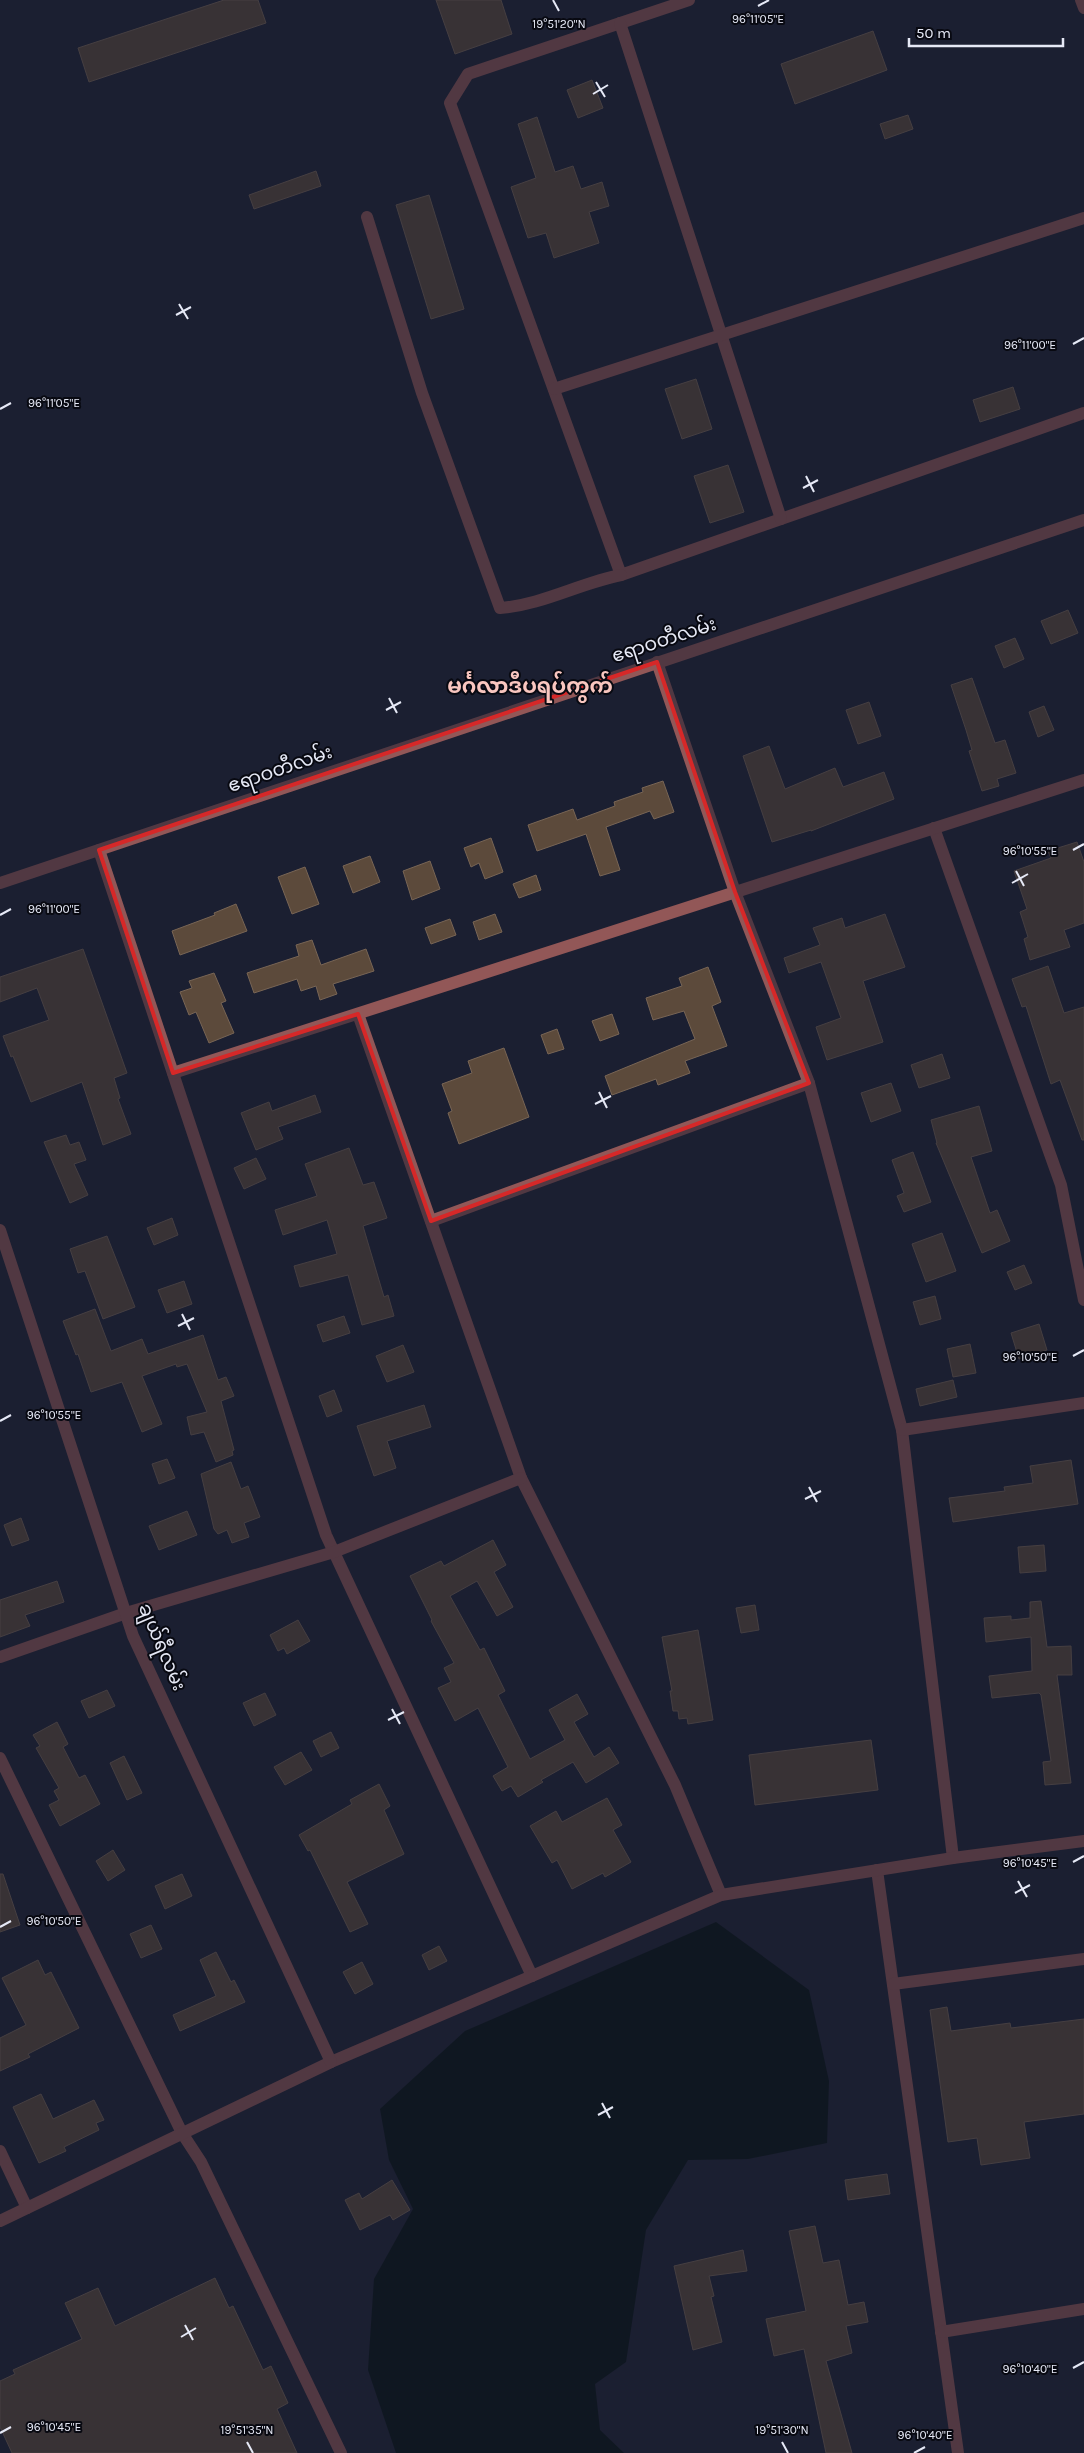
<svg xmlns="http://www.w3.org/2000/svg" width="1084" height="2453" font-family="Karla,'Noto Sans Myanmar',sans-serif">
<rect width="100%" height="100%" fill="#1b1f31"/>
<polygon fill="#020f0f" points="716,1922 809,1990 829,2081 827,2143 748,2159 688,2160 646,2230 626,2362 595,2384 600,2430 624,2453 396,2453 368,2370 374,2279 413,2209 389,2160 380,2109 465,2031"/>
<g fill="#5c4a3b" stroke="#786555">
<polygon points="224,0 258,0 266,23 89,82 78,48"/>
<polygon points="436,0 501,0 512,34 455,54"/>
<polygon points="873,31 887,70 795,104 781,64"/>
<polygon points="592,80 603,108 578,118 567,90"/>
<polygon points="908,115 913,129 885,139 880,124"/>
<polygon points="537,117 555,172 573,166 581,189 602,182 609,206 589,212 599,243 554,258 546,233 528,238 511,187 536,178 518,124"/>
<polygon points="316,171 321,186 254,209 249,195"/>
<polygon points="429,195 464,309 431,319 396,205"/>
<polygon points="696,379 712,429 682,439 665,389"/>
<polygon points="1013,387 1020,409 980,422 973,400"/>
<polygon points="728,465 744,512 710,523 694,476"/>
<polygon points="1068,610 1078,633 1051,644 1041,621"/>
<polygon points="1015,638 1024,659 1004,668 995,646"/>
<polygon points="972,678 995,743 1005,740 1016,773 997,779 999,786 982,791 969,751 972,750 966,730 951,685"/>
<polygon points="869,702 881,736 858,744 846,710"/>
<polygon points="1044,706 1054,730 1038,737 1029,712"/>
<polygon points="769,746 785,789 835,768 843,787 884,772 894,799 811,831 811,830 772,842 743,756"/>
<polygon points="663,781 674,812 654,819 650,811 606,827 620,870 600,876 586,834 537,851 528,825 573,809 577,820 615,806 614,802 643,792 642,788"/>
<polygon points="491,838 503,872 485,879 479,863 471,867 464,848"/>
<polygon points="1077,842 1084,862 1084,923 1064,930 1070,947 1030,960 1024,939 1028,937 1020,912 1027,909 1014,871 1051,858 1048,851"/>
<polygon points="370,856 380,882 353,893 343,866"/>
<polygon points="430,861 440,889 412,900 403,871"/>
<polygon points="305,867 319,904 292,914 278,877"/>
<polygon points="536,875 541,890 519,898 513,884"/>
<polygon points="236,904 247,931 180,955 172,931 215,915 214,913"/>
<polygon points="495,914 502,932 479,940 473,922"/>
<polygon points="885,914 905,967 863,981 883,1042 827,1060 816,1027 841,1018 821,962 789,973 784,958 820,945 813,928 842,918 845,928"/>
<polygon points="450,919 456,935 431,944 425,928"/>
<polygon points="312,940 321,965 366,949 374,971 333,984 337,994 320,1000 316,986 301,991 297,979 254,993 247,973 299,956 296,945"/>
<polygon points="83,949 127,1073 114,1078 120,1098 118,1099 131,1134 103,1145 82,1082 31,1102 13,1056 11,1057 3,1036 49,1020 37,988 0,1002 0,977"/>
<polygon points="1048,966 1064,1013 1084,1007 1084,1140 1082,1140 1060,1080 1051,1084 1026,1006 1022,1007 1012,979"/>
<polygon points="708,967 721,1002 712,1006 727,1046 685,1061 690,1073 658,1085 656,1079 612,1095 605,1076 695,1039 684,1011 653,1020 646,998 682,986 679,978"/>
<polygon points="214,973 226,1001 221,1003 234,1033 209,1043 196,1012 189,1015 180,992 192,988 189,981"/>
<polygon points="612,1014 619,1034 600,1041 592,1021"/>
<polygon points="557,1029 564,1049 548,1054 541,1035"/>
<polygon points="504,1048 529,1117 459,1144 448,1113 452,1111 442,1084 472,1073 468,1061"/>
<polygon points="942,1054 950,1078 919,1088 911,1065"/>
<polygon points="891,1083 901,1111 871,1122 861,1093"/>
<polygon points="315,1095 321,1112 278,1127 283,1139 256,1150 241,1113 269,1102 272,1111"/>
<polygon points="979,1106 992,1151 971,1157 990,1213 997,1210 1010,1241 982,1253 936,1143 937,1143 931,1120"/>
<polygon points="66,1135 70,1145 79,1142 86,1160 74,1164 88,1195 70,1203 44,1142"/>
<polygon points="349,1148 363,1185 374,1182 387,1218 363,1226 384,1297 388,1295 394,1316 362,1325 348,1275 300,1287 294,1266 337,1254 327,1220 283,1235 275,1210 317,1196 305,1164"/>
<polygon points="913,1152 931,1202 904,1212 897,1196 904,1193 892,1160"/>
<polygon points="256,1158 266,1179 244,1189 234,1168"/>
<polygon points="172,1218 178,1235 154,1245 147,1228"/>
<polygon points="942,1233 956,1271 926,1282 912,1244"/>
<polygon points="107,1236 135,1307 103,1319 85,1271 78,1273 70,1249"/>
<polygon points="1024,1265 1032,1283 1015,1290 1007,1272"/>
<polygon points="184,1281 192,1304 167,1313 158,1290"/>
<polygon points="935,1296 941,1319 920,1325 913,1302"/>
<polygon points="95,1309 111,1351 142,1339 148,1354 203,1335 218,1380 226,1377 234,1396 221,1401 234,1450 232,1451 233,1455 216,1462 204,1432 191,1435 187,1417 207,1412 187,1364 177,1367 176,1364 142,1376 162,1424 142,1432 122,1382 91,1392 78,1354 76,1355 63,1321"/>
<polygon points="344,1316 350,1333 323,1342 317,1325"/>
<polygon points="1039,1324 1047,1350 1019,1359 1011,1333"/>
<polygon points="970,1344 976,1373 953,1377 947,1349"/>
<polygon points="403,1345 414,1372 387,1382 376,1356"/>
<polygon points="953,1380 957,1397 920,1406 916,1389"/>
<polygon points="334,1390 342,1411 327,1417 319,1396"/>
<polygon points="424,1405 431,1427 387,1441 396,1468 374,1476 357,1426"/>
<polygon points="167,1459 175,1478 159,1484 152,1464"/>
<polygon points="1071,1460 1078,1504 953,1522 949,1498 1005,1491 1004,1487 1033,1483 1030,1466"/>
<polygon points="231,1462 241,1489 248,1486 260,1517 244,1523 249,1537 232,1543 227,1530 218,1534 214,1529 201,1474"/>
<polygon points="187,1511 197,1535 159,1550 149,1526"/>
<polygon points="21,1518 29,1540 12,1546 4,1525"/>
<polygon points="493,1540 506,1565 494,1572 513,1607 497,1616 477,1581 450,1596 480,1650 484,1648 505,1691 498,1695 530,1759 565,1740 549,1710 577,1694 588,1714 574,1722 594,1757 609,1747 619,1763 586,1783 573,1762 541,1780 543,1782 518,1797 511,1786 502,1791 493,1776 508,1767 478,1708 455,1721 438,1688 451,1682 444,1668 454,1663 431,1621 432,1620 410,1576 441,1561 444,1566"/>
<polygon points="1044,1545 1046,1571 1020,1573 1018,1547"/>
<polygon points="57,1581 64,1602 25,1615 30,1626 0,1637 0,1600"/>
<polygon points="1041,1601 1047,1647 1071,1646 1072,1675 1057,1675 1071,1783 1045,1785 1043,1762 1051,1761 1041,1695 1039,1693 992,1698 989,1676 1032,1671 1031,1637 986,1642 984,1618 1011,1616 1011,1620 1030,1618 1030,1602"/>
<polygon points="755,1605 759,1630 741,1633 736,1608"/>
<polygon points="298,1620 310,1641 287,1654 284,1648 278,1651 270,1635"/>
<polygon points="698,1630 713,1720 688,1724 687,1718 679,1719 678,1711 673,1711 670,1691 672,1691 662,1637"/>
<polygon points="107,1690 115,1706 89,1718 81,1701"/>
<polygon points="265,1693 276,1715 254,1726 243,1703"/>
<polygon points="57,1722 68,1744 63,1747 79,1778 85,1775 100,1804 60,1826 49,1805 59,1800 54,1791 59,1788 36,1748 40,1746 33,1735"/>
<polygon points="331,1732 339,1748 321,1757 313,1741"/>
<polygon points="871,1740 878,1790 755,1805 749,1755"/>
<polygon points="301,1752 312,1770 285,1785 274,1767"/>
<polygon points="124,1756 142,1793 127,1800 110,1763"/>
<polygon points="379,1784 390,1806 384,1810 404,1854 347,1882 368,1924 350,1932 310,1850 308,1851 299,1835 352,1804 350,1800"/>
<polygon points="607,1798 622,1825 613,1830 631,1862 605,1877 603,1873 572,1889 557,1860 552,1863 530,1826 556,1811 562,1822"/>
<polygon points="113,1850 125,1870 108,1881 96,1861"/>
<polygon points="0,1874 3,1874 20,1925 0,1932"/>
<polygon points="182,1874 192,1896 165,1909 155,1886"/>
<polygon points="151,1925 162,1949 141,1958 130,1934"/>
<polygon points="439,1946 447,1961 429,1970 422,1955"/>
<polygon points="216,1952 231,1982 234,1980 245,2002 180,2031 173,2015 216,1996 200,1960"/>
<polygon points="38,1960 45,1975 51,1972 79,2028 28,2054 30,2057 0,2071 0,2038 26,2025 2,1978"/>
<polygon points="362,1962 373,1984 355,1994 343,1972"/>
<polygon points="947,2007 951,2031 1010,2023 1011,2028 1084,2019 1084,2114 1024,2122 1030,2158 981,2165 977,2138 948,2142 930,2010"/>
<polygon points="41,2094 53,2119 94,2100 104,2120 96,2123 99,2130 64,2147 66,2151 39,2163 13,2107"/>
<polygon points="887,2174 890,2194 848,2200 845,2180"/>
<polygon points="392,2180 410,2210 393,2220 390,2215 360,2230 345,2200 359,2193 362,2199"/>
<polygon points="815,2226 823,2263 839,2260 848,2305 864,2302 868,2322 846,2326 852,2353 826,2361 852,2453 826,2453 804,2349 774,2356 766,2319 806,2311 789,2231"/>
<polygon points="743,2250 747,2271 709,2276 714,2296 711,2297 722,2342 693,2350 674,2266"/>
<polygon points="215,2278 229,2308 233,2306 263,2370 271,2366 288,2403 277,2409 297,2453 12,2453 0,2427 0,2381 15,2374 13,2370 82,2339 65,2303 98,2288 115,2326"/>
</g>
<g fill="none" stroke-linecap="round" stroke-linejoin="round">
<g stroke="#925757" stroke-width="12">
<polyline points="689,0 468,74 450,103 621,575 1084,413"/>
<polyline points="1081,0 1084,8"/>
<polyline points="620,23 781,519"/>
<path d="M367 217 422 393 500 608C542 605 580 583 621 575"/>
<polyline points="554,389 1084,218"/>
<polyline points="657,662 735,892 809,1083 902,1430 953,1858"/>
<polyline points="934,828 1061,1185 1084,1300"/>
<polyline points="99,850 326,1535 532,1976"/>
<polyline points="358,1014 521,1478 675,1785 721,1895"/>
<polyline points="173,1073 1084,780"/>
<polyline points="431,1221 809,1083"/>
<polyline points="902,1430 1084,1403"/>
<polyline points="0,1657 126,1613 334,1552 521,1478"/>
<polyline points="0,1758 182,2133 201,2162 341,2453"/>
<polyline points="877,1870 958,2453"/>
<polyline points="893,1984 1084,1959"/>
<polyline points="0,2151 27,2208"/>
<polyline points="0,2221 331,2062 721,1895 953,1858 1084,1841"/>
<polyline points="941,2332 1084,2309"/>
</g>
<g stroke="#925757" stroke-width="12">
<polyline points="0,883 1084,520"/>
<polyline points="0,1230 133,1636 331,2062"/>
</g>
</g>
<path d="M0 0H1084V2453H0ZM657 662 735 892 809 1083 431 1221 358 1014 173 1073 99 850Z" fill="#1b1f31" fill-opacity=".55" fill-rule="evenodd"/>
<path fill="none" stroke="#d62828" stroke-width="4" stroke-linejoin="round" d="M657 662 735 892 809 1083 431 1221 358 1014 173 1073 99 850Z"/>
<path fill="none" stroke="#e6e9f6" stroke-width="2" d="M553 0 559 11M758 6 769 0M596 82 605 97M593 94 608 85M179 304 188 319M176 315 191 307M1073 344 1084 338M0 409 11 403M806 476 814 492M803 488 818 480M389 698 397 713M386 710 401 702M1073 850 1084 844M1016 871 1024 886M1012 883 1028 874M0 915 11 909M599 1092 607 1108M595 1104 611 1096M182 1314 190 1330M178 1326 194 1318M1073 1356 1084 1350M0 1421 11 1415M809 1487 817 1502M805 1499 821 1491M392 1709 400 1724M388 1720 404 1712M1073 1862 1084 1856M1018 1881 1027 1897M1015 1893 1030 1885M0 1927 11 1921M602 2103 610 2118M598 2115 613 2107M185 2325 193 2340M181 2337 196 2328M1073 2368 1084 2362M0 2433 11 2427M247 2442 253 2453M782 2442 788 2453M914 2453 925 2447"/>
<g text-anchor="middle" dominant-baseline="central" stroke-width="4" stroke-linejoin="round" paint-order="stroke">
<g font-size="19" fill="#e6e9f6" stroke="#080911">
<text transform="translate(664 640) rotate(-18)">ဧရာဝတီလမ်း</text>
<text transform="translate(280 769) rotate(-19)">ဧရာဝတီလမ်း</text>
<text transform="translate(162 1647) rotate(67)">ချယ်ရီလမ်း</text>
</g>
<g font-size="21" font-weight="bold" fill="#f9c6bf" stroke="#080911">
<text x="530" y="686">မင်္ဂလာဒီပရပ်ကွက်</text>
</g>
</g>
<g font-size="12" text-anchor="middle" fill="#e6e9f6" stroke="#080911" stroke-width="4" stroke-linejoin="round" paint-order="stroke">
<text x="758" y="23">96°11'05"E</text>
<text x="559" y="28">19°51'20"N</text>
<text x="1030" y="349">96°11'00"E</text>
<text x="54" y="407">96°11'05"E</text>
<text x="1030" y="855">96°10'55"E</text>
<text x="54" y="913">96°11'00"E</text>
<text x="1030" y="1361">96°10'50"E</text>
<text x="54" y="1419">96°10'55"E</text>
<text x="1030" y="1867">96°10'45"E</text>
<text x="54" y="1925">96°10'50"E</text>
<text x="1030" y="2373">96°10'40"E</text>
<text x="54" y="2431">96°10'45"E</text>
<text x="247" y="2434">19°51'35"N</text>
<text x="782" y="2434">19°51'30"N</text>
<text x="925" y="2439">96°10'40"E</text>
</g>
<path d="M909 38v8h154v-8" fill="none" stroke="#e6e9f6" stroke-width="2.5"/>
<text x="916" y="38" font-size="15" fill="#e6e9f6" stroke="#080911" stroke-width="4" paint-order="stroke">50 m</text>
</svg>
